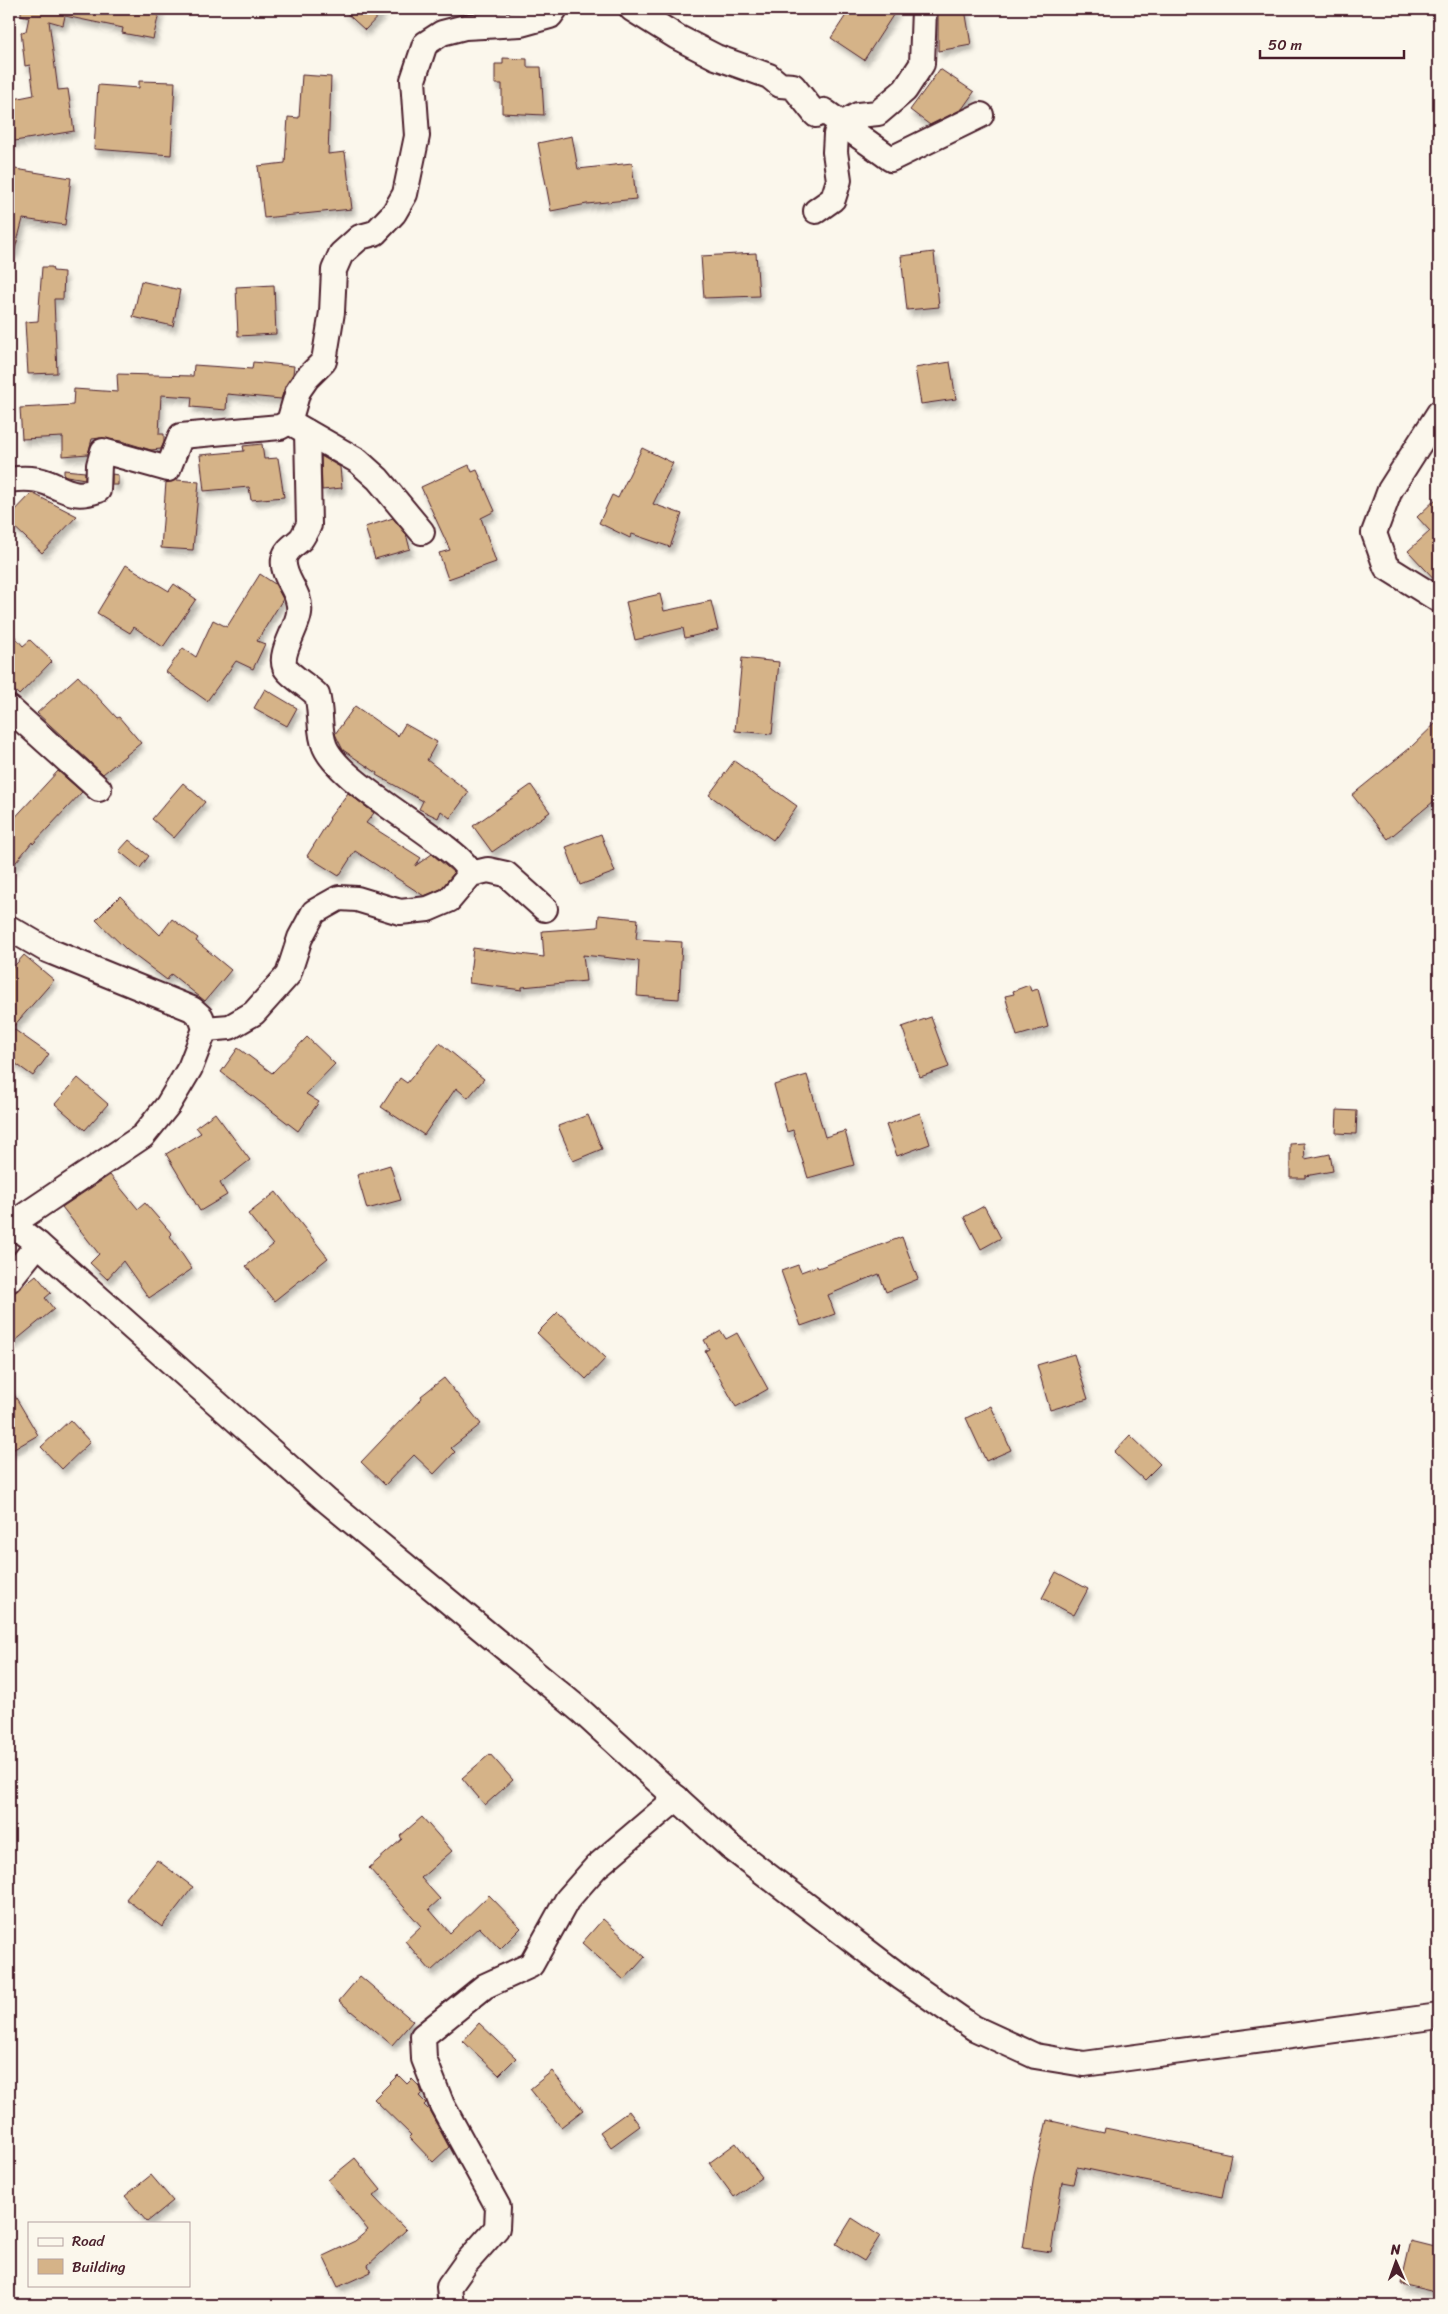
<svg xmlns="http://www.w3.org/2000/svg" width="1448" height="2314" font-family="Sriracha,sans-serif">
<defs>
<filter id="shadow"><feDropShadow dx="3" dy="5.5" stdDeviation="2.5" flood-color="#0004"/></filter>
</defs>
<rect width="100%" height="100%" fill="#fbf7ec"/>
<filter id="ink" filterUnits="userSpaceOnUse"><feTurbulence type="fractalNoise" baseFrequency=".02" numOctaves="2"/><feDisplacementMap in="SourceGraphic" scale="10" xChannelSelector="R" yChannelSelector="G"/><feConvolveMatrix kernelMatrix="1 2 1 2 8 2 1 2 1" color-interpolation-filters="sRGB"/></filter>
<g filter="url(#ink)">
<g fill="#d5b388" stroke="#4a1f2b" filter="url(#shadow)">
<polygon points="21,9 160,9 153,39 122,33 123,28 65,16 63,25 49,21 58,90 68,89 74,131 9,142 9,100 34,95 30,65 25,66 21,32 26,31 29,17 21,15"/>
<polygon points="342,9 385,9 365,30"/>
<polygon points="850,9 897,9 864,60 831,38"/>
<polygon points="938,9 965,9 971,45 938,51"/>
<polygon points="503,58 527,59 527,67 541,67 544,115 502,113 502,84 495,84 495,64 503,64"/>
<polygon points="940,69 974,92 962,109 930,125 910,110"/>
<polygon points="302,75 331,77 328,154 345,152 352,209 264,218 258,166 285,163 288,117 299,118"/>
<polygon points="139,81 175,82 171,155 94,149 98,85 139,88"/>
<polygon points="572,136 578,169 632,163 636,199 587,204 551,211 538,143"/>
<polygon points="9,168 71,178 65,225 23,219 14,253 9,252"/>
<polygon points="934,252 939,307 907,310 901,256"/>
<polygon points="756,253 759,296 704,298 701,256"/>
<polygon points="42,267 52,267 53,271 64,272 63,299 54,299 57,373 28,374 25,322 38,321"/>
<polygon points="141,281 180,290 173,326 133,317"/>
<polygon points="274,285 276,334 238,336 236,287"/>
<polygon points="253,362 294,366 293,374 285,387 281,399 227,394 226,410 191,407 192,397 161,395 159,434 164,434 164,442 161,449 151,450 121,441 100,438 92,439 88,454 63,456 63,437 22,439 20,408 73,405 74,389 118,392 117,374 193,376 194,365 252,369"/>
<polygon points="950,362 956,399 921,404 915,368"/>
<polygon points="262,444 264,459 278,458 284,497 251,500 249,487 204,491 200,455 244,451 243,446"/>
<polygon points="642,448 673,463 653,504 682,514 670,547 632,534 630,538 599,523 612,495 618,498"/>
<polygon points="321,456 340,467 342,488 322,490"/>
<polygon points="469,465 472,472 477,470 495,511 481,518 496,562 448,579 439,553 450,550 421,487"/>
<polygon points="64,470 85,472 85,479 67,476 64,475"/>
<polygon points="112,474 118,475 118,485 112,485"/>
<polygon points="177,480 199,482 193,550 161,548 166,482"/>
<polygon points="32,493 77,516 42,553 9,522 9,517"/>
<polygon points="1439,496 1439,584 1408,551 1430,531 1417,517"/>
<polygon points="393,518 406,534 410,549 375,559 365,527"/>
<polygon points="126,565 169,591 174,584 196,599 163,647 134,627 130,633 97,613"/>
<polygon points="260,574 275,584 283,599 257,641 265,644 253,669 236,661 207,701 166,672 183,648 196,657 213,620 227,627"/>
<polygon points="660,594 664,611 711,601 718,630 685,638 683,628 635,640 626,602"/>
<polygon points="9,630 23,646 30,640 52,661 19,695 9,685"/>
<polygon points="742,658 779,662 772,734 735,731"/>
<polygon points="78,676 117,718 119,717 141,743 103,774 37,713"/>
<polygon points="265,689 297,708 287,726 254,708"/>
<polygon points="355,706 398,736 405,724 437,742 427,760 469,792 450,818 441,811 438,818 419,809 423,801 376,775 377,773 343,750 335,734"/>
<polygon points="1439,720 1439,797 1388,839 1352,795 1410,748"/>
<polygon points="734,761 797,806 773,840 709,795"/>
<polygon points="58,771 82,792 33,844 32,842 9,871 9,824"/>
<polygon points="183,783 205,802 174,838 152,819"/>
<polygon points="531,785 550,812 492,852 473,826"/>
<polygon points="348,793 374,813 366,823 421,858 415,866 432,854 453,872 454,873 441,889 424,896 355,851 339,876 307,856 330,819 329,818"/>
<polygon points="601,834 615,872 580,885 566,847"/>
<polygon points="129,840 149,856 140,868 119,851"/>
<polygon points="120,896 160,935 172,919 198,938 196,941 231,970 205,1001 171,974 167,980 127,950 96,920"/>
<polygon points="599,915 638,919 636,939 682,942 679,999 637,996 639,961 583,955 586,981 522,987 522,990 469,983 473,948 544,957 542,931 598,927"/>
<polygon points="24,955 54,980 12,1028 49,1054 33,1076 9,1059 9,972"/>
<polygon points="1029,985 1031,991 1038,989 1048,1027 1017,1036 1005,996 1014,994 1013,991"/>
<polygon points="931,1017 949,1067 920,1077 902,1027"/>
<polygon points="307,1037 335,1064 306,1094 319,1102 298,1131 221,1072 238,1048 272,1073"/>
<polygon points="440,1043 484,1079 468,1098 456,1088 424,1135 381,1107 400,1078 407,1083"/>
<polygon points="807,1075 825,1137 845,1131 854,1165 808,1178 793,1130 787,1132 774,1085"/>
<polygon points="78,1078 108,1104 85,1130 55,1104"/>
<polygon points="1337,1110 1357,1111 1356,1134 1336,1133"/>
<polygon points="215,1113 250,1160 220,1183 227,1195 200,1211 166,1154 201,1133 196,1127"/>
<polygon points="920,1113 930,1144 897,1156 886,1125"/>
<polygon points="588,1115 602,1149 573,1161 558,1126"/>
<polygon points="1304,1143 1305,1159 1330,1154 1333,1171 1305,1176 1305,1178 1290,1178 1290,1144"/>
<polygon points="390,1165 401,1200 367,1209 357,1175"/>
<polygon points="110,1175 138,1209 145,1203 172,1234 170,1236 192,1269 149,1298 123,1261 107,1279 90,1263 99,1254 62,1207"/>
<polygon points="276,1192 328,1258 274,1301 246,1266 273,1245 248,1214"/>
<polygon points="984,1206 1001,1238 981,1249 964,1217"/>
<polygon points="902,1237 918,1279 886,1292 879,1274 828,1295 835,1314 801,1326 781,1271 798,1265 801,1272 817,1266 818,1268"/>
<polygon points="36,1275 51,1293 45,1298 54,1309 9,1346 9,1297"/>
<polygon points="558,1312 606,1358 586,1379 537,1333"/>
<polygon points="721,1331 726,1339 737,1333 768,1389 736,1407 705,1351 709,1349 704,1340"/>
<polygon points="1074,1354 1088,1399 1050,1410 1037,1365"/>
<polygon points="444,1378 481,1424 451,1448 455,1452 434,1474 414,1455 385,1485 361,1462 422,1398 421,1396"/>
<polygon points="9,1386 38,1435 9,1452"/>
<polygon points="991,1406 1011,1450 986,1461 966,1418"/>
<polygon points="70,1420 90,1442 62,1469 41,1447"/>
<polygon points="1130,1435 1160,1464 1144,1480 1114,1452"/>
<polygon points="1056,1572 1088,1589 1074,1615 1042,1598"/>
<polygon points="490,1754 513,1780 485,1805 462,1778"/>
<polygon points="422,1817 452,1851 421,1878 440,1899 429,1909 450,1933 489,1895 521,1928 500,1949 479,1927 431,1971 405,1941 421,1926 369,1868 402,1839 400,1836"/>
<polygon points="157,1860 193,1887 162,1927 126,1899"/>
<polygon points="603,1919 645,1957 624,1980 582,1943"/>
<polygon points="360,1976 413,2021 392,2045 339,2001"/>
<polygon points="479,2023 516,2058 499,2075 463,2041"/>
<polygon points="552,2071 583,2110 561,2127 530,2089"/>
<polygon points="398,2075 407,2084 412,2079 420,2087 422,2093 419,2096 426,2103 424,2105 429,2110 449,2147 433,2162 409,2137 411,2135 374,2099"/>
<polygon points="629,2111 640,2126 611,2147 600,2132"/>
<polygon points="1047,2120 1104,2133 1105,2128 1231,2154 1222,2197 1077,2167 1073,2184 1062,2182 1051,2252 1023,2248 1034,2175"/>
<polygon points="736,2143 762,2177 734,2197 709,2163"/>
<polygon points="355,2158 381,2190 373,2196 406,2230 368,2265 371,2272 338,2287 323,2256 355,2241 368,2230 328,2180"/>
<polygon points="151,2175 173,2201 147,2222 125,2196"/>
<polygon points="852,2218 880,2236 864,2261 836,2244"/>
<polygon points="1411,2241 1439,2248 1439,2293 1401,2284"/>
</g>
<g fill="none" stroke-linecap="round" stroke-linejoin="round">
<defs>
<g id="minor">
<polyline points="632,9 677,37 716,57 769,76 780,85 793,86 816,115 824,111 891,159 981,115"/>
<polyline points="816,211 833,199 839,180 835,152 836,134 842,124 858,115 878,113 905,90 922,64 924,9"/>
<polyline points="1439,413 1390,490 1374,533 1386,567 1439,600"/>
<polyline points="295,425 358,461 378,479 422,532"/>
<path d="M307 432 309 525C306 530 304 535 301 539 295 545 286 549 284 559 281 578 302 592 299 613 297 629 279 653 285 667 289 675 309 687 317 695 322 712 318 731 325 747 339 779 416 822 445 847 455 855 465 862 471 874"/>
<path d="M9 480C22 478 36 478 48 483 69 492 76 498 98 490L99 465 103 451 168 469 181 436 280 427 289 422 298 391 307 378 324 361 332 312 334 270 341 254 360 237 375 233 394 213 405 194 417 136 413 80 425 44 442 33 465 27 521 24 550 16 555 9"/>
<polyline points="9,708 99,789"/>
<polyline points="9,928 47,950 192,1009 201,1017 205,1029 190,1068 168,1105 143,1136 12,1224"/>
<polyline points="205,1029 230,1027 254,1013 288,975 300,938 314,912 339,898 357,899 400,912 428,909 449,900 471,874 488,870 506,874 545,909"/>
<polyline points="9,1222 38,1244 326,1500 581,1711 729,1846 902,1978 974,2028 1035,2056 1084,2064 1439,2016"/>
<polyline points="9,1280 38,1244"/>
<polyline points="451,2305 449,2287 466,2263 497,2228 498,2207 442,2105 424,2059 423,2036 485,1986 531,1965 567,1900 596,1867 677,1798"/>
</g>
</defs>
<use href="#minor" stroke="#4a1f2b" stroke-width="28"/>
<use href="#minor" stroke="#fbf7ec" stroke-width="24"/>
</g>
</g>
<rect width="1448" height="2314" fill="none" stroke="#fbf7ec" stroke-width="30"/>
<rect x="15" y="15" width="1418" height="2284" fill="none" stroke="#4a1f2b" stroke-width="2" filter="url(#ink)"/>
<rect x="28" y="2222" width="162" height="65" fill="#fbf7ec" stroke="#b4a19f"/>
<rect x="38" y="2238" width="25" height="8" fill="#fbf7ec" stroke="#b4a19f"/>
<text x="72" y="2246" font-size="15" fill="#4a1f2b">Road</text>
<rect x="38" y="2259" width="25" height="15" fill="#d5b388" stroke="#b4a19f"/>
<text x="72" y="2272" font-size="15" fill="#4a1f2b">Building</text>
<g transform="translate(1396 2262) rotate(358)" stroke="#fbf7ec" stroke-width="4" paint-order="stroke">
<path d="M0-4L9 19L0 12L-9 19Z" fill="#4a1f2b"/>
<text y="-8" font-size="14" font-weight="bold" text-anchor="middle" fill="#4a1f2b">N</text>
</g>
<path d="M1260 50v8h144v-8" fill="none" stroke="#4a1f2b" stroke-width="2.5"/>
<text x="1268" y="50" font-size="15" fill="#4a1f2b" stroke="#fbf7ec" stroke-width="4" paint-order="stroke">50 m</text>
</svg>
